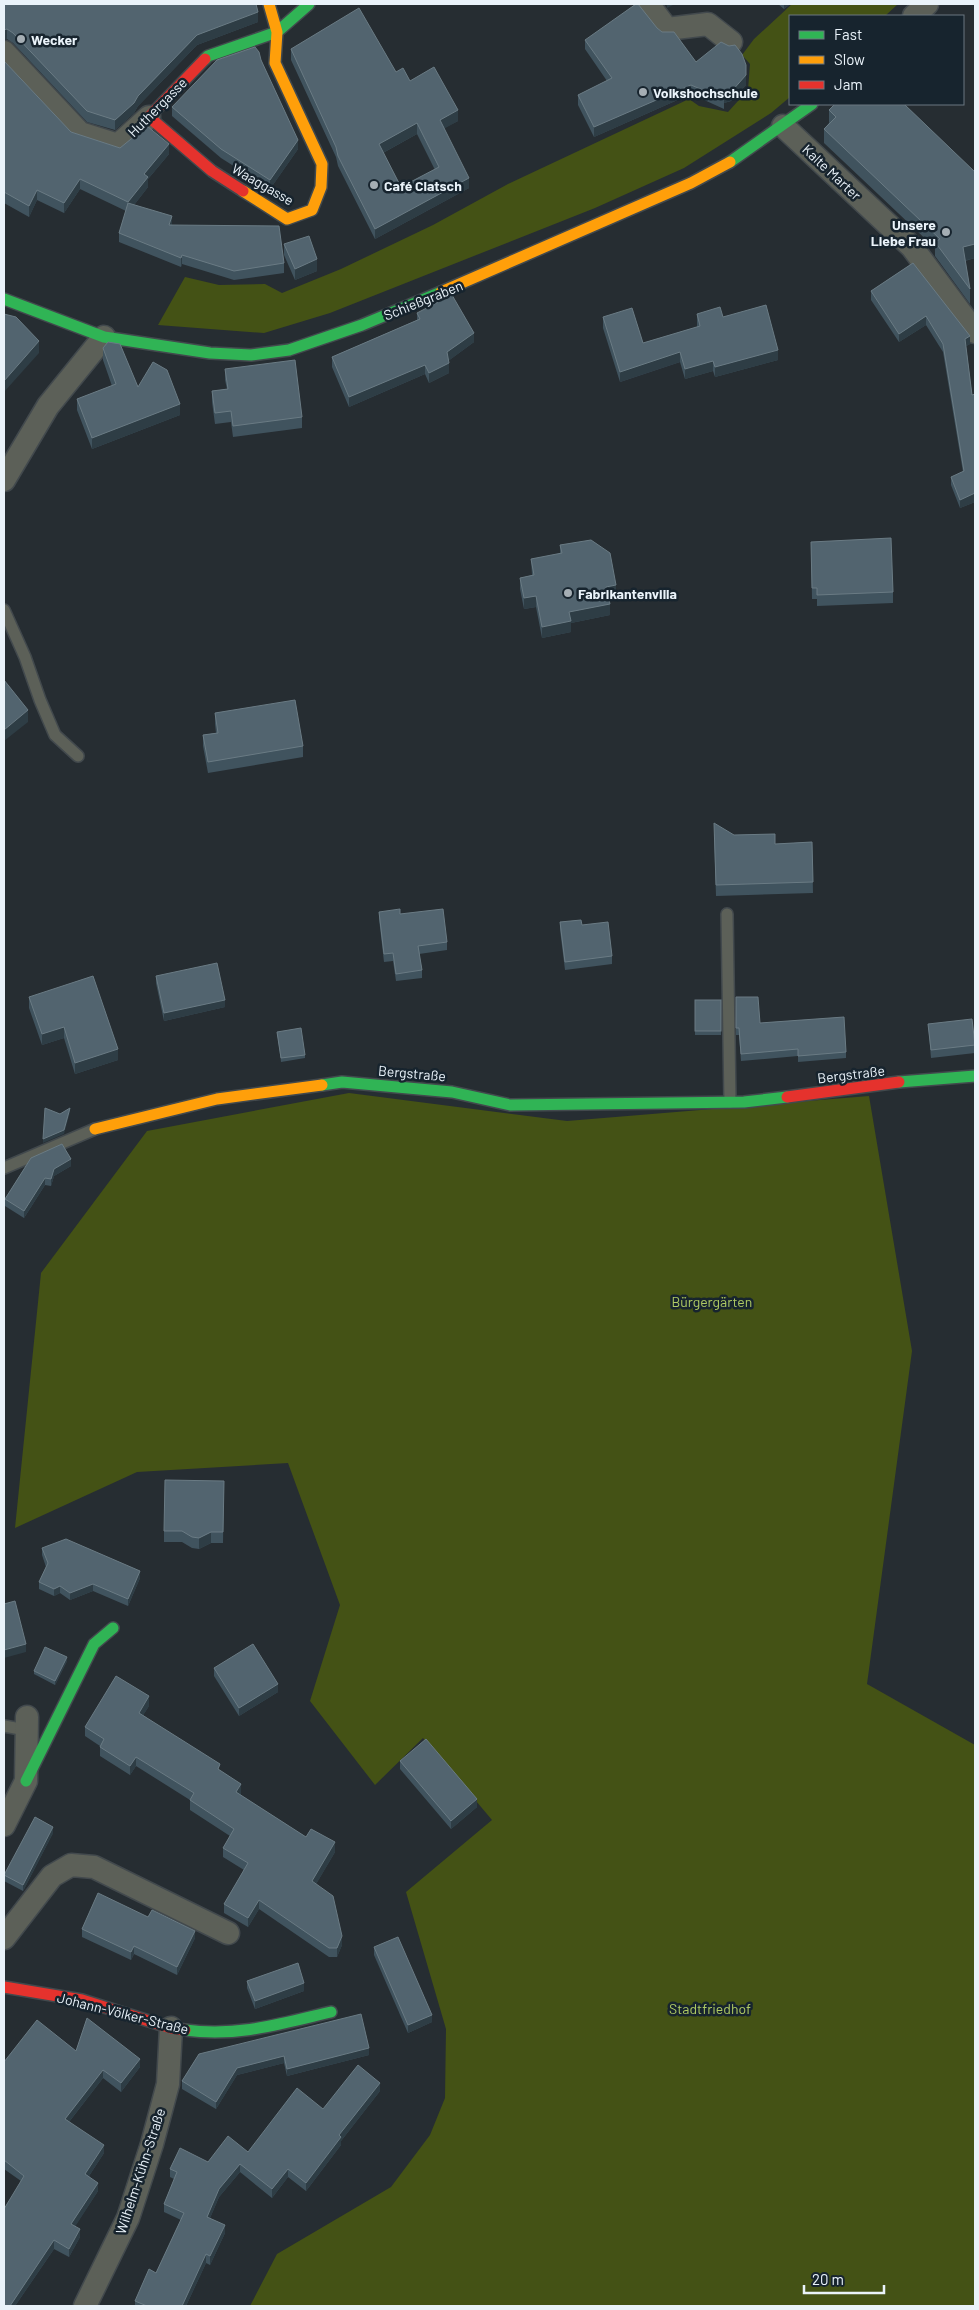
<svg xmlns="http://www.w3.org/2000/svg" width="979" height="2310" font-family="Barlow,sans-serif">
<rect width="100%" height="100%" fill="#262d32"/>
<g fill="#445215">
<polygon points="792,4 898,4 885,16 790,16 790,97 771,113 684,168 595,208 330,313 264,333 158,325 185,277 219,285 265,284 282,293 341,269 433,225 508,184 689,99 699,106 728,112 748,90 750,64 742,55 754,39"/>
<polygon points="349,1093 567,1121 869,1096 912,1351 867,1684 975,1745 975,2306 250,2306 277,2254 391,2187 430,2135 445,2098 446,2029 406,1892 492,1820 423,1738 375,1785 310,1701 340,1605 288,1463 137,1472 15,1528 41,1273 147,1131"/>
</g>
<g fill="none" stroke-linecap="round" stroke-linejoin="round">
<defs>
<g id="lane">
<polyline points="4,610 25,657 40,700 55,735 78,756"/>
<polyline points="727,914 730,1102"/>
<polyline points="4,1168 95,1129"/>
<polyline points="4,1726 26,1730"/>
</g>
<g id="street">
<polyline points="648,4 667,29 708,24 731,42"/>
<polyline points="914,16 927,4"/>
<polyline points="4,52 80,133 118,145 149,117"/>
<polyline points="783,126 912,247 975,332"/>
<polyline points="4,480 48,406 104,337"/>
<polyline points="4,1825 26,1781 27,1717"/>
<polyline points="4,1938 52,1876 71,1865 94,1867 228,1933"/>
<polyline points="85,2306 128,2218 152,2144 168,2084 171,2028"/>
</g>
<g id="fast">
<polyline points="205,59 208,56 277,32 309,4"/>
<polyline points="730,162 812,104"/>
<polyline points="4,299 104,337 210,353 251,355 289,350 362,325 441,292"/>
<polyline points="899,1082 975,1076"/>
<polyline points="322,1085 342,1082 452,1092 510,1105 744,1102 787,1097"/>
<polyline points="26,1781 94,1644 113,1628"/>
<path d="M185 2030C238 2037 280 2024 331 2012"/>
</g>
<g id="slow">
<polyline points="243,191 287,219 312,210 321,187 322,164 275,63 277,32 269,4"/>
<polyline points="441,292 691,183 730,162"/>
<polyline points="95,1129 217,1099 322,1085"/>
</g>
<g id="jam">
<polyline points="205,59 149,117 212,171 243,191"/>
<polyline points="787,1097 899,1082"/>
<polyline points="4,1987 82,2000 171,2028 185,2030"/>
</g>
</defs>
<use href="#lane" stroke="#42494d" stroke-width="14"/>
<use href="#street" stroke="#42494d" stroke-width="25"/>
<use href="#fast" stroke="#42494d" stroke-width="14"/>
<use href="#slow" stroke="#42494d" stroke-width="14"/>
<use href="#jam" stroke="#42494d" stroke-width="14"/>
<use href="#lane" stroke="#5c6058" stroke-width="11"/>
<use href="#street" stroke="#5c6058" stroke-width="22"/>
<use href="#fast" stroke="#30b455" stroke-width="11"/>
<use href="#slow" stroke="#ff9f0a" stroke-width="11"/>
<use href="#jam" stroke="#e5322d" stroke-width="11"/>
</g>
<g fill="#40535e" fill-rule="evenodd">
<polygon points="4,4 258,22 197,45 138,106 134,113 115,130 87,122 13,43 7,39"/>
<polygon points="778,4 790,4 784,9"/>
<polygon points="657,28 696,62 746,85 731,101 724,103 724,109 691,94 594,137 578,105 578,95 607,81 585,49 585,40"/>
<path d="M291 49 396 72 410 81 458 121 444 128 469 188 375 239 338 166 336 157 291 60ZM417 134 435 170 401 187 383 153Z"/>
<polygon points="261,60 298,149 270,189 221,158 172,116 172,107"/>
<polygon points="4,61 71,132 120,148 169,154 148,179 148,187 134,205 172,225 284,263 284,273 234,280 182,264 181,267 119,242 119,233 126,211 80,189 64,213 37,200 29,217 4,203"/>
<polygon points="829,110 975,172 975,258 965,261 970,289 970,304 935,256 935,248 824,143 824,129 829,123"/>
<polygon points="284,244 317,271 295,280 284,255"/>
<polygon points="913,263 970,344 966,346 972,395 975,394 975,502 960,508 951,485 951,477 963,472 943,352 926,325 899,342 871,300 871,291"/>
<polygon points="417,313 474,342 448,361 449,373 429,383 425,374 349,407 332,367 332,357 417,320"/>
<polygon points="697,314 723,317 778,360 715,377 713,371 685,379 680,362 620,382 603,328 603,317 643,343 697,327"/>
<polygon points="103,348 138,387 180,415 92,449 77,410 77,399 112,386 103,360"/>
<polygon points="225,369 302,417 302,428 233,437 231,422 215,424 212,402 212,391 227,389 225,380"/>
<polygon points="811,542 893,592 893,603 817,606 817,599 812,599"/>
<polygon points="560,545 616,596 608,598 610,615 571,623 571,632 542,638 536,607 524,609 520,589 520,578 532,575 531,559 560,554"/>
<polygon points="215,713 303,746 303,757 208,773 203,746 203,735 216,733 215,724"/>
<polygon points="714,834 734,835 775,844 812,842 813,893 716,896"/>
<polygon points="379,912 400,914 447,942 447,950 419,954 422,970 422,978 396,981 393,961 384,962 379,919"/>
<polygon points="560,922 582,925 612,956 612,964 565,970 560,930"/>
<polygon points="156,976 225,1007 164,1021 156,983"/>
<polygon points="29,997 118,1060 75,1074 64,1038 42,1045 29,1008"/>
<polygon points="736,997 760,1023 846,1052 846,1058 798,1062 798,1056 741,1061 739,1035 736,1035"/>
<rect x="695" y="1000" width="26" height="35"/>
<polygon points="928,1024 975,1045 975,1053 931,1058"/>
<polygon points="277,1032 305,1055 305,1058 281,1062"/>
<polygon points="31,1158 71,1166 54,1176 51,1186 45,1185 24,1218 5,1206 5,1199"/>
<polygon points="224,1481 223,1543 211,1543 199,1549 192,1548 182,1542 164,1542 164,1531"/>
<polygon points="42,1548 140,1578 128,1606 93,1591 70,1600 60,1593 54,1596 39,1589 39,1582 46,1567 42,1555"/>
<polygon points="67,1661 55,1685 34,1674 34,1671"/>
<polygon points="214,1668 278,1692 239,1716 214,1676"/>
<polygon points="149,1706 143,1715 220,1771 241,1794 240,1795 306,1837 335,1852 316,1884 342,1945 337,1957 329,1957 259,1909 248,1927 224,1913 224,1904 244,1870 223,1857 223,1848 230,1836 190,1810 190,1800 136,1766 130,1775 100,1756 100,1746 85,1736 85,1727"/>
<polygon points="400,1761 477,1807 451,1829 400,1769"/>
<polygon points="53,1833 23,1891 4,1881 4,1875"/>
<polygon points="82,1929 195,1938 177,1975 134,1954 131,1960 82,1937"/>
<polygon points="374,1947 432,2022 408,2033 374,1955"/>
<polygon points="247,1981 304,1991 255,2009 247,1988"/>
<polygon points="76,2051 140,2067 121,2092 103,2078 69,2122 104,2153 89,2176 98,2191 75,2226 80,2237 69,2257 54,2249 15,2306 4,2306 21,2181 4,2169 4,2062"/>
<polygon points="199,2054 369,2055 287,2076 284,2063 237,2075 216,2109 182,2089 182,2081"/>
<polygon points="380,2091 341,2141 341,2145 306,2191 288,2177 272,2198 240,2172 219,2197 210,2218 225,2233 210,2265 206,2263 186,2306 135,2306 135,2301 156,2273 181,2220 164,2212 164,2204 174,2179 170,2177 170,2169 208,2162 248,2152 323,2109"/>
</g>
<g fill="#2e3d45">
<polygon points="667,4 675,4 667,8"/>
<polygon points="784,4 790,4 784,9"/>
<polygon points="258,12 258,22 197,45 138,106 134,113 115,130 115,120 197,35"/>
<polygon points="7,29 7,39 4,40 4,30"/>
<polygon points="746,65 746,85 731,101 724,103 724,99 722,94"/>
<polygon points="691,85 691,94 594,137 594,127"/>
<polygon points="458,110 458,121 440,131 440,120"/>
<polygon points="417,123 417,134 379,155 379,144"/>
<polygon points="298,140 298,149 270,189 270,180"/>
<polygon points="169,144 169,154 148,179 148,187 128,213 128,202 144,174"/>
<polygon points="469,178 469,188 375,239 375,229"/>
<polygon points="80,179 80,189 64,213 64,203"/>
<polygon points="37,190 37,200 29,217 29,206"/>
<polygon points="172,216 172,225 169,225"/>
<polygon points="975,244 975,258 963,261 963,247"/>
<polygon points="182,255 182,264 181,267 181,258"/>
<polygon points="317,259 317,271 295,280 295,269"/>
<polygon points="926,316 926,325 899,342 899,334"/>
<polygon points="474,333 474,342 447,362 447,352"/>
<polygon points="970,336 970,344 965,347 965,339"/>
<polygon points="39,341 39,353 4,392 4,381"/>
<polygon points="778,350 778,360 715,377 715,367"/>
<polygon points="680,352 680,362 620,382 620,372"/>
<polygon points="713,361 713,371 685,379 685,369"/>
<polygon points="449,363 449,373 429,383 429,373"/>
<polygon points="425,365 425,374 349,407 349,397"/>
<polygon points="180,404 180,415 92,449 92,438"/>
<polygon points="975,493 975,502 960,508 960,500"/>
<polygon points="616,585 616,596 606,598 606,587"/>
<polygon points="536,596 536,607 524,609 524,598"/>
<polygon points="610,604 610,615 571,623 571,632 542,638 542,627 569,612"/>
<polygon points="28,710 28,722 4,741 4,730"/>
<polygon points="225,1000 225,1007 164,1021 164,1013"/>
<polygon points="64,1027 64,1038 42,1045 42,1034"/>
<polygon points="118,1049 118,1060 75,1074 75,1063"/>
<polygon points="70,1108 70,1112 64,1134 43,1143 43,1139"/>
<polygon points="71,1159 71,1166 54,1176 51,1186 51,1179 54,1169"/>
<polygon points="45,1178 45,1185 24,1218 24,1211"/>
<polygon points="211,1532 211,1543 199,1549 199,1538"/>
<polygon points="140,1571 140,1578 128,1606 128,1599"/>
<polygon points="93,1584 93,1591 70,1600 70,1593"/>
<polygon points="60,1586 60,1593 54,1596 54,1589"/>
<polygon points="26,1644 26,1652 4,1658 4,1650"/>
<polygon points="67,1657 67,1661 55,1685 55,1681"/>
<polygon points="278,1684 278,1692 239,1716 239,1708"/>
<polygon points="149,1696 149,1706 139,1722 139,1713"/>
<polygon points="136,1757 136,1766 130,1775 130,1766"/>
<polygon points="241,1784 241,1794 236,1802 236,1792"/>
<polygon points="477,1799 477,1807 451,1829 451,1821"/>
<polygon points="53,1827 53,1833 23,1891 23,1885"/>
<polygon points="335,1842 335,1852 312,1891 312,1881"/>
<polygon points="259,1900 259,1909 248,1927 248,1918"/>
<polygon points="195,1931 195,1938 177,1975 177,1967"/>
<polygon points="342,1936 342,1945 337,1957 337,1948"/>
<polygon points="134,1946 134,1954 131,1960 131,1952"/>
<polygon points="304,1983 304,1991 255,2009 255,2001"/>
<polygon points="432,2015 432,2022 408,2033 408,2025"/>
<polygon points="369,2048 369,2055 287,2076 287,2069"/>
<polygon points="284,2056 284,2063 237,2075 216,2109 216,2102 237,2068"/>
<polygon points="140,2059 140,2067 121,2092 121,2083"/>
<polygon points="103,2070 103,2078 65,2127 65,2119"/>
<polygon points="380,2083 380,2091 341,2141 341,2145 306,2191 306,2183 339,2135"/>
<polygon points="104,2145 104,2153 85,2182 85,2174"/>
<polygon points="240,2164 240,2172 219,2197 207,2225 207,2217 219,2189"/>
<polygon points="288,2169 288,2177 272,2198 272,2189"/>
<polygon points="98,2183 98,2191 71,2233 71,2224"/>
<polygon points="225,2225 225,2233 210,2265 210,2256"/>
<polygon points="80,2229 80,2237 69,2257 69,2249"/>
<polygon points="54,2240 54,2249 15,2306 10,2306"/>
<polygon points="206,2254 206,2263 186,2306 182,2306"/>
</g>
<g fill="#52646f" stroke="#6a7b84" fill-rule="evenodd">
<polygon points="4,4 256,4 258,12 197,35 138,96 134,103 115,120 87,111 13,33 7,29 4,30"/>
<polygon points="636,4 638,4 657,28 662,32 674,32 696,62 721,42 729,46 735,45 742,54 746,65 746,75 731,92 722,94 724,99 691,85 594,127 578,95 612,78 585,40"/>
<path d="M359 8 396 72 403 68 410 81 434 67 458 110 440 120 469 178 375 229 338 156 336 147 291 49ZM417 123 439 167 401 187 379 144Z"/>
<polygon points="255,47 259,52 261,60 298,140 270,180 221,149 172,107 217,60"/>
<polygon points="4,61 71,132 120,148 147,126 169,144 144,174 148,177 128,202 80,179 64,203 37,190 29,206 4,192"/>
<polygon points="835,104 904,104 975,172 975,244 963,247 970,289 935,242 940,239 824,129 836,117 829,110"/>
<polygon points="128,203 172,216 169,225 279,226 284,263 234,271 182,255 181,258 119,233"/>
<polygon points="309,236 317,259 295,269 284,244"/>
<polygon points="913,263 970,336 965,339 972,395 975,394 975,493 960,500 951,477 964,471 943,344 926,316 899,334 871,291"/>
<polygon points="452,295 474,333 447,352 449,363 429,373 425,365 349,397 332,357 420,319 417,313"/>
<polygon points="766,305 778,350 715,367 713,361 685,369 680,352 620,372 603,317 632,308 643,343 700,326 697,314 720,307 723,317"/>
<polygon points="4,314 16,317 39,341 4,381"/>
<polygon points="108,342 120,344 138,387 153,362 167,370 180,404 92,438 77,399 116,384 103,348"/>
<polygon points="295,360 302,417 233,426 231,411 215,413 212,391 228,389 225,369"/>
<polygon points="891,538 893,592 817,595 817,588 812,588 811,542"/>
<polygon points="591,540 610,553 616,585 606,587 610,604 569,612 571,621 542,627 536,596 524,598 520,578 534,575 531,559 562,553 560,545"/>
<polygon points="4,680 28,710 4,730"/>
<polygon points="295,700 303,746 208,762 203,735 218,733 215,713"/>
<polygon points="714,823 734,835 775,834 775,844 812,842 813,882 716,885"/>
<polygon points="400,909 400,914 443,909 447,942 418,946 422,970 396,974 393,953 384,954 379,912"/>
<polygon points="581,920 582,925 608,922 612,956 565,962 560,922"/>
<polygon points="217,963 225,1000 164,1013 156,976"/>
<polygon points="93,976 118,1049 75,1063 64,1027 42,1034 29,997"/>
<polygon points="736,997 758,997 760,1023 844,1017 846,1052 798,1056 798,1049 741,1054 739,1028 736,1028"/>
<rect x="695" y="1000" width="26" height="31"/>
<polygon points="972,1019 975,1045 931,1050 928,1024"/>
<polygon points="301,1028 305,1055 281,1058 277,1032"/>
<polygon points="45,1108 60,1114 70,1108 64,1130 43,1139"/>
<polygon points="62,1144 71,1159 54,1169 51,1179 45,1178 24,1211 5,1199 31,1158"/>
<polygon points="165,1480 224,1481 223,1532 211,1532 199,1538 192,1537 182,1531 164,1531"/>
<polygon points="66,1539 140,1571 128,1599 93,1584 70,1593 60,1586 54,1589 39,1582 48,1563 42,1548"/>
<polygon points="15,1601 26,1644 4,1650 4,1604"/>
<polygon points="253,1644 278,1684 239,1708 214,1668"/>
<polygon points="45,1647 67,1657 55,1681 34,1671"/>
<polygon points="116,1676 149,1696 139,1713 220,1764 218,1769 241,1784 236,1792 306,1837 311,1829 335,1842 312,1881 333,1896 342,1936 337,1948 329,1948 259,1900 248,1918 224,1904 248,1863 223,1848 234,1829 190,1800 194,1793 136,1757 130,1766 100,1747 104,1739 85,1727"/>
<polygon points="426,1739 477,1799 451,1821 400,1761"/>
<polygon points="35,1817 53,1827 23,1885 4,1875"/>
<polygon points="98,1893 148,1917 152,1910 195,1931 177,1967 134,1946 131,1952 82,1929"/>
<polygon points="398,1937 432,2015 408,2025 374,1947"/>
<polygon points="298,1963 304,1983 255,2001 247,1981"/>
<polygon points="361,2014 369,2048 287,2069 284,2056 237,2068 216,2102 182,2081 199,2054"/>
<polygon points="87,2018 140,2059 121,2083 103,2070 65,2119 104,2145 85,2174 98,2183 71,2224 80,2229 69,2249 54,2240 10,2306 4,2306 4,2209 24,2176 4,2160 4,2062 37,2020 76,2051"/>
<polygon points="358,2065 380,2083 339,2135 341,2137 306,2183 288,2169 272,2189 240,2164 219,2189 207,2217 225,2225 210,2256 206,2254 182,2306 147,2306 135,2301 149,2269 156,2273 184,2213 164,2204 177,2172 170,2169 180,2148 208,2162 228,2136 248,2152 297,2088 323,2109"/>
</g>
<g fill="#a5aeb4" stroke="#17242e" stroke-width="2">
<circle cx="21" cy="39" r="5"/>
<circle cx="643" cy="92" r="5"/>
<circle cx="374" cy="185" r="5"/>
<circle cx="946" cy="232" r="5"/>
<circle cx="568" cy="593" r="5"/>
</g>
<g text-anchor="middle" dominant-baseline="central" stroke-width="5" stroke-linejoin="round" paint-order="stroke">
<g font-size="14" font-weight="bold" fill="#eaf3fa" stroke="#17242e" text-anchor="start">
<text x="31" y="39">Wecker</text>
<text x="653" y="92">Volkshochschule</text>
<text x="384" y="185">Café Clatsch</text>
<text x="936" y="224" text-anchor="end">Unsere<tspan x="936" dy="16">Liebe Frau</tspan></text>
<text x="578" y="593">Fabrikantenvilla</text>
</g>
<g font-size="14" fill="#eaf3fa" stroke="#17242e">
<text transform="translate(157 107) rotate(-45)">Huthergasse</text>
<text transform="translate(832 172) rotate(43)">Kalte Marter</text>
<text transform="translate(263 184) rotate(30)">Waaggasse</text>
<text transform="translate(423 300) rotate(-22)">Schießgraben</text>
<text transform="translate(412 1073) rotate(5)">Bergstraße</text>
<text transform="translate(851 1074) rotate(-7)">Bergstraße</text>
<text transform="translate(123 2013) rotate(14)">Johann-Völker-Straße</text>
<text transform="translate(140 2171) rotate(-72)">Wilhelm-Kühn-Straße</text>
</g>
<g font-size="14" fill="#b0cb64" stroke="#17242e">
<text x="712" y="1301">Bürgergärten</text>
<text x="710" y="2008">Stadtfriedhof</text>
</g>
</g>
<rect width="979" height="2310" fill="none" stroke="#eaf3fa" stroke-width="10"/>
<rect x="789" y="15" width="175" height="90" fill="#17242e" stroke="#6b7780"/>
<rect x="799" y="31" width="25" height="8" fill="#30b455" stroke="#6b7780"/>
<text x="834" y="40" font-size="15" fill="#eaf3fa">Fast</text>
<rect x="799" y="56" width="25" height="8" fill="#ff9f0a" stroke="#6b7780"/>
<text x="834" y="65" font-size="15" fill="#eaf3fa">Slow</text>
<rect x="799" y="81" width="25" height="8" fill="#e5322d" stroke="#6b7780"/>
<text x="834" y="90" font-size="15" fill="#eaf3fa">Jam</text>
<path d="M804 2285v8h80v-8" fill="none" stroke="#eaf3fa" stroke-width="2.5"/>
<text x="812" y="2285" font-size="15" fill="#eaf3fa" stroke="#17242e" stroke-width="4" paint-order="stroke">20 m</text>
</svg>
